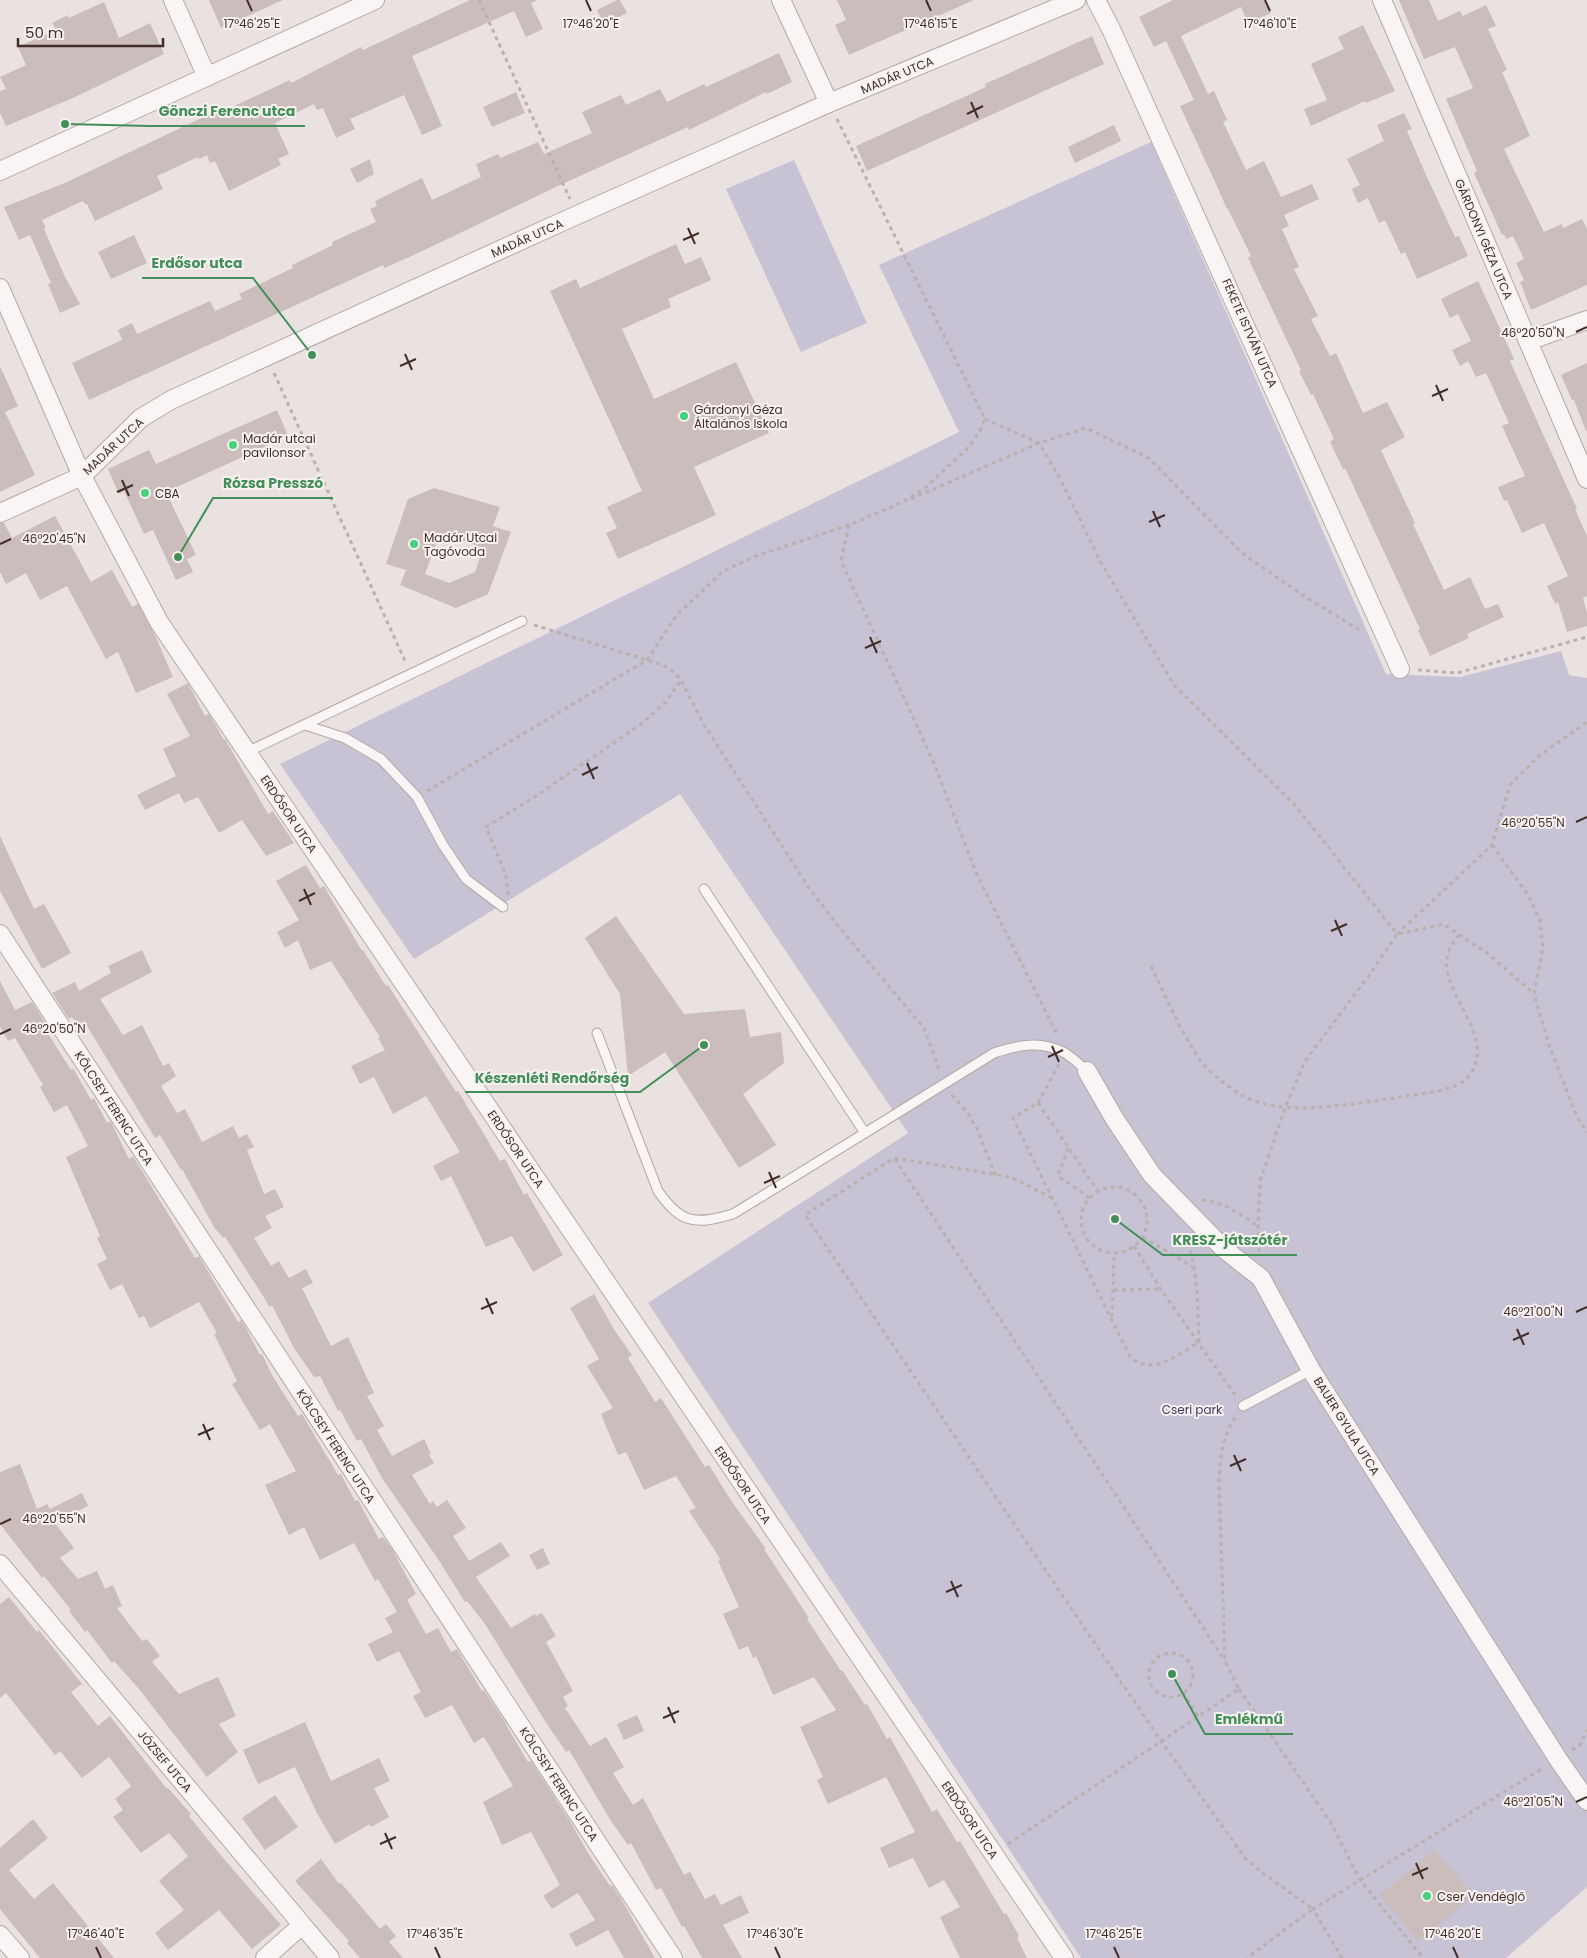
<svg xmlns="http://www.w3.org/2000/svg" width="1587" height="1958" font-family="Poppins,sans-serif">
<rect width="100%" height="100%" fill="#eae2e1"/>
<g fill="#c7c2d4">
<polygon points="1151,142 1386,674 1460,677 1561,651 1569,675 1587,678 1587,1887 1506,1958 1081,1958 648,1303 908,1133 680,794 414,959 280,764 959,432 879,265"/>
<polygon points="794,160 867,323 801,352 726,189"/>
</g>
<g fill="#cabdbb" fill-rule="evenodd">
<polygon points="209,0 283,0 221,28"/>
<polygon points="470,0 538,0 531,3 543,29 526,37 514,11 412,56 442,126 422,135 404,95 350,119 355,129 336,138 323,108 317,110 314,104 275,123 289,154 278,159 281,165 229,191 215,161 210,163 207,155 199,159 198,157 157,176 163,189 95,221 87,204 85,204 83,201 42,220 46,228 44,229 65,277 80,304 60,313 48,284 51,283 30,235 19,240 4,207 65,183 216,111 217,114 290,80 291,83 361,47 363,50"/>
<polygon points="617,0 620,0 627,13 604,24 597,10"/>
<polygon points="837,0 974,0 849,55 835,25 846,20"/>
<polygon points="1173,0 1265,0 1271,13 1248,23 1241,7 1181,36 1208,94 1214,91 1227,120 1223,122 1246,170 1264,161 1281,197 1312,184 1319,199 1284,215 1289,226 1282,229 1299,267 1294,269 1318,316 1311,319 1330,356 1336,353 1363,413 1387,402 1405,437 1381,450 1415,523 1413,524 1444,590 1470,577 1485,609 1498,604 1504,617 1467,634 1469,638 1430,656 1418,630 1420,629 1345,468 1343,469 1330,442 1334,439 1313,394 1311,395 1299,371 1301,370 1248,258 1251,256 1228,209 1227,209 1216,184 1180,106 1194,100 1166,41 1154,47 1139,17"/>
<polygon points="1399,0 1429,0 1438,21 1460,11 1463,16 1486,5 1496,26 1488,29 1507,70 1502,72 1530,136 1504,149 1544,232 1562,224 1563,228 1582,219 1587,229 1587,285 1531,310 1520,282 1524,280 1516,263 1524,259 1513,236 1506,239 1504,234 1502,235 1474,173 1477,171 1446,99 1473,88 1455,47 1424,59"/>
<polygon points="104,2 119,38 150,23 164,54 73,98 6,126 0,113 0,91 6,89 0,77 26,65 18,47 56,30 52,23 68,15 69,18"/>
<polygon points="1363,25 1395,91 1366,103 1365,101 1311,126 1304,109 1327,100 1311,64 1344,49 1338,37"/>
<polygon points="1092,36 1104,64 867,171 856,146 986,87 985,84"/>
<polygon points="779,53 792,82 767,94 766,92 689,130 688,127 558,186 414,255 384,268 383,265 89,400 72,363 122,340 118,330 132,323 137,334 210,301 215,311 242,299 239,294 293,268 292,265 333,245 332,242 376,222 370,209 377,206 375,201 422,178 432,200 481,177 476,164 498,154 500,158 538,142 544,154 592,133 582,112 621,95 626,105 660,89 667,102 704,84 706,87"/>
<polygon points="516,92 525,113 492,127 483,107"/>
<polygon points="1404,113 1412,129 1407,131 1426,175 1455,237 1459,236 1468,256 1417,279 1405,252 1401,254 1385,220 1379,223 1368,198 1358,203 1352,189 1360,185 1347,159 1384,141 1377,125"/>
<polygon points="1114,125 1121,141 1075,163 1068,147"/>
<polygon points="370,159 374,174 357,183 350,169"/>
<polygon points="134,235 147,263 111,279 98,252"/>
<polygon points="676,244 685,264 701,257 711,280 668,299 671,307 622,329 654,399 736,362 769,433 694,467 716,515 618,559 606,533 617,528 607,507 642,491 550,291 576,279 580,288"/>
<polygon points="1478,281 1514,359 1510,361 1577,509 1575,509 1587,536 1587,596 1583,598 1587,613 1587,626 1567,632 1558,602 1555,604 1547,586 1568,576 1544,523 1522,533 1507,500 1504,501 1498,487 1525,476 1502,426 1509,423 1486,373 1476,377 1468,361 1460,366 1452,350 1471,341 1458,314 1450,318 1441,299"/>
<polygon points="1587,363 1587,431 1586,431 1574,400 1572,400 1561,375"/>
<polygon points="0,366 18,406 5,412 35,475 0,492"/>
<polygon points="277,410 288,436 166,492 196,555 187,559 193,572 176,580 153,530 144,534 124,491 119,494 108,469 149,450 156,464"/>
<path d="M434 488 500 507 493 526 511 532 488 594 456 608 400 585 406 570 386 564 408 499ZM449 535 483 548 475 572 449 583 425 574 437 541Z"/>
<polygon points="55,516 91,582 112,570 132,607 138,604 154,633 173,677 136,693 118,652 106,659 67,586 40,600 26,573 6,584 0,572 0,523 4,523 12,538"/>
<polygon points="188,683 205,716 209,714 224,740 225,739 268,814 273,811 294,843 266,856 242,820 219,833 198,797 184,803 179,793 145,810 137,795 176,776 163,749 190,736 167,694"/>
<polygon points="0,836 34,909 44,904 71,953 42,969 0,891"/>
<polygon points="306,865 320,888 324,886 362,951 363,950 386,986 388,985 456,1092 458,1091 500,1161 505,1159 524,1195 527,1193 563,1255 533,1272 512,1236 486,1247 451,1176 441,1181 433,1166 460,1152 426,1096 393,1114 374,1077 360,1084 351,1066 385,1050 378,1038 380,1037 331,961 310,970 298,940 285,948 277,932 299,920 276,881"/>
<polygon points="616,916 684,1014 745,1009 750,1037 781,1032 784,1063 743,1094 776,1145 739,1168 665,1052 628,1076 620,994 585,938"/>
<polygon points="142,950 152,972 100,999 123,1035 142,1025 163,1066 169,1063 176,1076 161,1086 177,1113 185,1109 202,1142 233,1126 239,1138 247,1134 254,1147 247,1150 264,1194 275,1189 284,1207 265,1216 272,1228 254,1238 271,1266 279,1261 289,1278 306,1269 313,1283 302,1288 331,1346 348,1337 374,1393 367,1396 384,1426 377,1430 392,1456 424,1439 431,1454 429,1455 434,1463 412,1475 430,1504 433,1501 437,1507 447,1500 466,1528 453,1536 469,1561 501,1542 510,1556 476,1577 511,1628 535,1614 536,1616 542,1613 556,1636 546,1642 573,1691 563,1697 568,1706 565,1708 590,1746 606,1737 624,1767 613,1773 633,1805 643,1798 684,1875 690,1872 705,1899 715,1894 721,1905 741,1895 749,1913 723,1925 742,1958 702,1958 684,1926 682,1927 661,1888 656,1890 631,1843 628,1845 611,1821 569,1750 566,1752 545,1721 485,1624 467,1601 465,1602 438,1559 382,1478 361,1439 357,1441 340,1410 338,1411 320,1376 314,1377 294,1348 272,1305 270,1307 225,1237 223,1238 214,1227 182,1169 181,1170 160,1135 155,1138 87,1026 80,1029 72,1017 69,1019 52,993 75,982 79,991 111,973 108,966"/>
<polygon points="0,981 15,1010 32,1002 50,1030 47,1032 71,1070 73,1068 91,1100 94,1098 107,1123 110,1121 112,1124 129,1159 133,1156 195,1258 199,1256 238,1322 241,1320 245,1326 260,1355 262,1354 273,1377 298,1416 302,1414 338,1475 341,1474 355,1501 358,1500 379,1539 383,1537 392,1549 416,1594 407,1600 426,1634 438,1628 451,1652 457,1649 482,1691 484,1690 507,1725 506,1725 528,1762 531,1761 570,1821 588,1853 610,1886 612,1885 620,1897 655,1958 624,1958 608,1930 576,1947 569,1934 595,1920 578,1893 552,1909 543,1896 560,1885 531,1832 502,1845 483,1802 513,1786 484,1737 474,1743 452,1705 425,1718 413,1696 421,1692 399,1651 377,1662 368,1644 393,1632 385,1618 397,1612 378,1579 375,1581 354,1543 320,1560 304,1527 289,1535 265,1485 296,1471 270,1424 260,1430 232,1384 237,1381 214,1334 217,1333 199,1302 150,1328 144,1316 139,1318 122,1284 110,1290 97,1264 107,1259 97,1238 100,1236 66,1157 88,1146 67,1105 54,1112 40,1087 43,1085 15,1038 8,1041 0,1027"/>
<polygon points="594,1294 615,1331 632,1355 628,1358 655,1402 661,1398 705,1467 709,1465 730,1499 766,1549 764,1549 809,1618 807,1619 841,1671 842,1670 865,1705 867,1704 887,1739 890,1737 932,1812 937,1809 957,1842 960,1841 1004,1914 1006,1913 1019,1936 1017,1938 1027,1958 960,1958 940,1917 960,1907 944,1880 929,1888 913,1858 889,1868 880,1848 915,1832 886,1777 828,1804 817,1780 823,1777 800,1727 836,1710 814,1677 773,1695 756,1656 753,1658 748,1646 739,1650 723,1614 739,1607 718,1561 721,1560 689,1511 696,1508 676,1476 644,1490 626,1452 618,1455 601,1414 613,1408 587,1366 599,1359 570,1308"/>
<polygon points="20,1464 37,1509 47,1504 50,1509 82,1493 88,1506 55,1523 74,1548 60,1558 78,1579 97,1571 105,1589 113,1585 122,1606 117,1608 142,1641 147,1639 160,1656 152,1662 179,1694 218,1677 236,1716 219,1724 238,1752 207,1777 139,1689 114,1661 112,1663 87,1630 85,1632 69,1611 71,1610 44,1576 42,1578 0,1524 0,1472"/>
<polygon points="543,1548 550,1564 537,1570 529,1555"/>
<polygon points="9,1597 37,1632 39,1630 82,1684 71,1692 98,1726 110,1716 167,1789 168,1788 191,1814 189,1816 218,1852 281,1925 252,1949 219,1910 168,1950 155,1933 184,1910 159,1881 188,1856 169,1833 141,1853 113,1817 123,1810 115,1799 131,1786 109,1757 82,1778 60,1751 55,1755 6,1693 0,1698 0,1604"/>
<polygon points="637,1715 644,1731 624,1740 617,1724"/>
<polygon points="305,1722 331,1781 379,1758 390,1781 374,1788 389,1817 371,1827 370,1824 335,1844 318,1815 295,1767 258,1784 243,1750"/>
<polygon points="275,1795 298,1827 265,1850 242,1818"/>
<polygon points="33,1819 48,1838 9,1870 34,1899 53,1883 114,1958 40,1958 0,1909 0,1848"/>
<polygon points="1435,1850 1473,1896 1418,1941 1380,1895"/>
<polygon points="321,1859 339,1884 341,1883 380,1929 386,1924 396,1936 389,1942 403,1958 360,1958 347,1943 349,1941 295,1881"/>
</g>
<g fill="none" stroke-linecap="round" stroke-linejoin="round">
<defs>
<g id="lane">
<polyline points="305,725 345,738 381,759 417,797 443,845 466,879 503,907"/>
<polyline points="247,752 522,621"/>
<path d="M704 889 865 1133 994 1053C1018 1045 1041 1040 1065 1053 1073 1058 1080 1065 1087 1071"/>
<path d="M597 1033 658 1191C681 1224 695 1225 733 1214L865 1133"/>
<polyline points="1243,1406 1311,1370"/>
</g>
<g id="street">
<polyline points="173,0 207,77"/>
<polyline points="781,0 829,103"/>
<polyline points="1096,0 1111,29 1400,669"/>
<polyline points="1382,0 1587,479"/>
<polyline points="0,171 375,0"/>
<polyline points="0,288 82,476 159,622 1064,1958"/>
<polyline points="1528,341 1587,320"/>
<polyline points="0,513 82,476 141,418 171,400 557,224 829,103 1076,0"/>
<polyline points="0,934 673,1958"/>
<polyline points="1087,1071 1114,1118 1152,1175 1224,1249 1261,1278 1311,1370 1558,1759 1587,1801"/>
<polyline points="0,1564 330,1958"/>
<polyline points="0,1935 20,1958"/>
<polyline points="265,1958 302,1925"/>
</g>
</defs>
<use href="#lane" stroke="#b4a8a6" stroke-width="11"/>
<use href="#street" stroke="#b4a8a6" stroke-width="20"/>
<g stroke="#bab1af" stroke-width="3" stroke-dasharray="4 4" stroke-linecap="butt">
<polyline points="479,0 570,199"/>
<polyline points="274,373 406,663"/>
<polyline points="985,419 1039,443 1063,484 1100,561 1174,685 1294,804 1397,934 1370,974 1305,1061 1285,1108 1260,1181 1258,1227 1259,1255"/>
<polyline points="911,499 1039,443 1086,428 1149,458 1242,553 1307,598 1363,632"/>
<polyline points="849,525 841,561 934,763 977,875 1057,1034"/>
<polyline points="534,625 663,665 674,672 681,680 703,723 809,888 839,927 924,1028 940,1072"/>
<polyline points="1418,670 1457,673 1587,637"/>
<polyline points="427,791 647,660 676,616 723,571 756,556 849,525 903,502 926,487 967,449 980,431 985,419 836,117"/>
<polyline points="1492,845 1528,895 1540,921 1543,947 1534,994 1550,1048 1577,1117 1587,1132"/>
<polyline points="508,895 506,875 486,827 539,794 641,724 666,702 681,680"/>
<polyline points="1397,934 1492,845 1510,785 1540,755 1587,722"/>
<polyline points="1399,934 1443,924 1486,952 1533,993"/>
<path d="M1151 966C1167 999 1181 1033 1202 1063 1207 1069 1213 1074 1219 1079 1231 1089 1245 1099 1261 1103 1299 1114 1361 1103 1400 1097 1420 1093 1462 1092 1472 1072 1494 1033 1442 996 1447 958 1448 949 1454 942 1459 935"/>
<path d="M1059 1064 1038 1103 1013 1118 1129 1355C1149 1379 1179 1354 1199 1342 1197 1310 1200 1261 1182 1234"/>
<polyline points="952,1095 969,1115 977,1129 996,1176"/>
<polyline points="1038,1103 1098,1191"/>
<polyline points="1068,1148 1058,1176 1090,1198"/>
<polyline points="895,1159 1225,1661"/>
<circle cx="1114" cy="1220" r="33"/>
<polyline points="1052,1198 1017,1180 1005,1176 894,1158 805,1215 1161,1741 1246,1859 1265,1875 1313,1909 1247,1958"/>
<path d="M1202 1200C1224 1202 1241 1214 1258 1227"/>
<polyline points="1143,1237 1193,1267"/>
<polyline points="1134,1246 1160,1288 1235,1395"/>
<polyline points="1114,1290 1159,1289"/>
<polyline points="1112,1317 1114,1253"/>
<circle cx="1171" cy="1675" r="22"/>
<polyline points="1239,1689 1331,1823 1360,1880 1423,1958"/>
<polyline points="1183,1692 1198,1716"/>
<polyline points="1572,1750 1580,1745 1587,1730"/>
<path d="M1008 1844 1239 1689 1225 1661 1219 1483C1220 1457 1222 1437 1236 1416"/>
<polyline points="1342,1958 1313,1909 1543,1768"/>
</g>
<use href="#lane" stroke="#f8f5f4" stroke-width="9"/>
<use href="#street" stroke="#f8f5f4" stroke-width="18"/>
</g>
<path fill="none" stroke="#422d29" stroke-width="2" d="M247 0 252 11M586 0 591 11M926 0 931 11M1265 0 1270 11M971 102 978 118M967 114 983 106M688 228 695 244M683 240 699 233M1576 332 1587 327M405 354 412 370M400 366 416 359M1436 385 1443 401M1432 396 1448 389M122 480 129 496M117 492 133 485M1153 511 1160 527M1149 522 1165 515M0 544 11 539M870 637 877 653M865 648 881 641M587 763 594 779M582 775 598 767M1576 822 1587 817M304 889 311 905M299 901 315 893M1335 920 1342 936M1331 931 1347 924M0 1034 11 1029M1052 1046 1059 1062M1048 1057 1063 1050M769 1172 776 1188M764 1183 780 1176M486 1298 493 1314M481 1309 497 1302M1576 1312 1587 1307M1517 1329 1524 1345M1513 1340 1529 1333M203 1424 210 1440M198 1435 214 1428M1234 1455 1241 1471M1230 1466 1246 1459M0 1524 11 1519M951 1581 958 1597M946 1592 962 1585M668 1707 675 1723M663 1718 679 1711M1576 1802 1587 1797M385 1833 392 1849M380 1844 396 1837M1416 1863 1423 1879M1412 1875 1428 1868M96 1947 101 1958M435 1947 440 1958M775 1947 780 1958M1114 1947 1119 1958M1453 1947 1458 1958"/>
<g fill="#44d177" stroke="#f7f2f1" stroke-width="2">
<circle cx="684" cy="416" r="5"/>
<circle cx="233" cy="445" r="5"/>
<circle cx="145" cy="493" r="5"/>
<circle cx="414" cy="544" r="5"/>
<circle cx="1427" cy="1896" r="5"/>
</g>
<g text-anchor="middle" dominant-baseline="central" stroke-width="4" stroke-linejoin="round" paint-order="stroke">
<g font-size="12" fill="#422d29" stroke="#f7f2f1">
<text transform="translate(897 75) rotate(-23)">MADÁR UTCA</text>
<text transform="translate(527 238) rotate(-24)">MADÁR UTCA</text>
<text transform="translate(1484 239) rotate(67)">GÁRDONYI GÉZA UTCA</text>
<text transform="translate(1250 333) rotate(66)">FEKETE ISTVÁN UTCA</text>
<text transform="translate(113 446) rotate(-43)">MADÁR UTCA</text>
<text transform="translate(289 814) rotate(56)">ERDŐSOR UTCA</text>
<text transform="translate(114 1108) rotate(57)">KÖLCSEY FERENC UTCA</text>
<text transform="translate(516 1149) rotate(56)">ERDŐSOR UTCA</text>
<text transform="translate(1347 1426) rotate(58)">BAUER GYULA UTCA</text>
<text transform="translate(336 1446) rotate(57)">KÖLCSEY FERENC UTCA</text>
<text transform="translate(743 1485) rotate(56)">ERDŐSOR UTCA</text>
<text transform="translate(165 1761) rotate(50)">JÓZSEF UTCA</text>
<text transform="translate(559 1784) rotate(57)">KÖLCSEY FERENC UTCA</text>
<text transform="translate(970 1820) rotate(56)">ERDŐSOR UTCA</text>
</g>
<g font-size="12" fill="#422d29" stroke="#f7f2f1" text-anchor="start">
<text x="694" y="409">Gárdonyi Géza<tspan x="694" dy="14">Általános Iskola</tspan></text>
<text x="243" y="438">Madár utcai<tspan x="243" dy="14">pavilonsor</tspan></text>
<text x="155" y="493">CBA</text>
<text x="424" y="537">Madár Utcai<tspan x="424" dy="14">Tagóvoda</tspan></text>
<text x="1437" y="1896">Cser Vendéglő</text>
</g>
<g font-size="12" fill="#43365e" stroke="#f7f2f1">
<text x="1192" y="1409">Cseri park</text>
</g>
</g>
<g font-size="12" text-anchor="middle" fill="#422d29" stroke="#f7f2f1" stroke-width="4" stroke-linejoin="round" paint-order="stroke">
<text x="252" y="28">17°46'25"E</text>
<text x="591" y="28">17°46'20"E</text>
<text x="931" y="28">17°46'15"E</text>
<text x="1270" y="28">17°46'10"E</text>
<text x="1533" y="337">46°20'50"N</text>
<text x="54" y="543">46°20'45"N</text>
<text x="1533" y="827">46°20'55"N</text>
<text x="54" y="1033">46°20'50"N</text>
<text x="1533" y="1316">46°21'00"N</text>
<text x="54" y="1523">46°20'55"N</text>
<text x="1533" y="1806">46°21'05"N</text>
<text x="96" y="1938">17°46'40"E</text>
<text x="435" y="1938">17°46'35"E</text>
<text x="775" y="1938">17°46'30"E</text>
<text x="1114" y="1938">17°46'25"E</text>
<text x="1453" y="1938">17°46'20"E</text>
</g>
<path fill="none" stroke="#438f58" stroke-width="2" d="M65 124L149 126H305M312 355L253 278H142M178 557L213 498H333M704 1045L640 1092H465M1115 1219L1163 1255H1297M1172 1674L1205 1734H1293"/>
<g fill="#438f58" stroke="#f7f2f1" stroke-width="2">
<circle cx="65" cy="124" r="5"/>
<circle cx="312" cy="355" r="5"/>
<circle cx="178" cy="557" r="5"/>
<circle cx="704" cy="1045" r="5"/>
<circle cx="1115" cy="1219" r="5"/>
<circle cx="1172" cy="1674" r="5"/>
</g>
<g font-size="14" text-anchor="middle" font-weight="bold" fill="#438f58" stroke="#f7f2f1" stroke-width="4" stroke-linejoin="round" paint-order="stroke">
<text x="227" y="116">Gönczi Ferenc utca</text>
<text x="197" y="268">Erdősor utca</text>
<text x="273" y="488">Rózsa Presszó</text>
<text x="552" y="1083">Készenléti Rendőrség</text>
<text x="1230" y="1245">KRESZ-játszótér</text>
<text x="1249" y="1724">Emlékmű</text>
</g>
<path d="M18 38v8h145v-8" fill="none" stroke="#422d29" stroke-width="2.5"/>
<text x="25" y="38" font-size="15" fill="#422d29" stroke="#f7f2f1" stroke-width="4" paint-order="stroke">50 m</text>
</svg>
